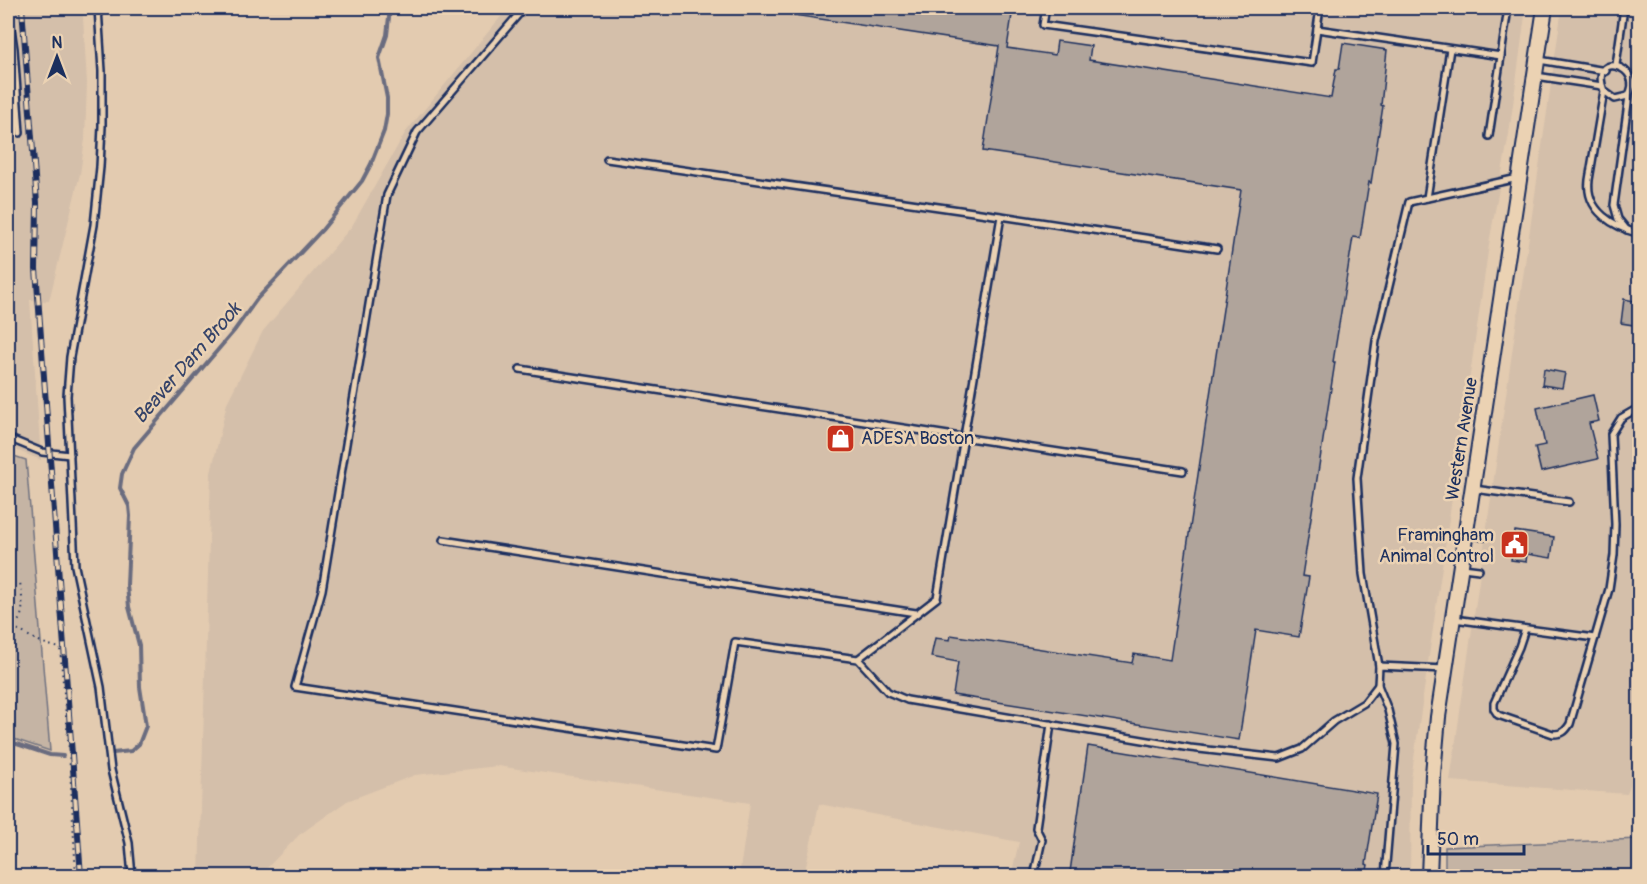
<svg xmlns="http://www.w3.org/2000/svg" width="1647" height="884" font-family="Pangolin,sans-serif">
<rect width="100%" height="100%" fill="#e3cbb0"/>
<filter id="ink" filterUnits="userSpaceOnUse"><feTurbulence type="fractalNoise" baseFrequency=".0167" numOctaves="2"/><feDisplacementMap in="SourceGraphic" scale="12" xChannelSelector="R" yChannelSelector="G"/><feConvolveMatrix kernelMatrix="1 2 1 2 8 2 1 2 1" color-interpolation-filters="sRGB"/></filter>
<g filter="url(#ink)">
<g fill="#d4bfaa">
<polygon points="8,8 82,8 83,18 87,83 85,139 80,174 49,301 30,300 41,460 8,447"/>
<polygon points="508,8 1526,8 1509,134 1490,238 1411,779 1410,876 1011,876 1019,842 819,804 804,876 739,876 750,803 498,766 415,775 347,801 299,835 266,869 261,876 199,876 211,473 227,403 263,331 352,226 405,133"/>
<polygon points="1562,8 1639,8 1639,763 1627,794 1450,781"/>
</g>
<g fill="#c5b4a4" stroke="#707281" stroke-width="1.5">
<polygon points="8,454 26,460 50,751 8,737"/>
<polygon points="1639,839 1639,876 1445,876 1445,847"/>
</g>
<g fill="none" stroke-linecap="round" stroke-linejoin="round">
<g stroke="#6a6c7f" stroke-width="4">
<polyline points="8,741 50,755 63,756"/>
<polyline points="113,753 131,751 139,744 146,726 140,687 139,645 129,607 127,585 130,516 129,506 120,488 122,474 134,448 234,331 257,299 322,230 362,181 371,164 384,131 387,114 387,98 379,58 387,35 390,8"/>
</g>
</g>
<g fill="#b0a49b" stroke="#1b2f5e" stroke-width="1.5">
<polygon points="781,8 1013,8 1007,48 1055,55 1057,41 1091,46 1089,60 1331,98 1336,69 1339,69 1343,43 1387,50 1381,105 1383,106 1371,183 1369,182 1360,238 1353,237 1333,362 1335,362 1302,576 1309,577 1299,637 1256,630 1239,740 953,695 958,662 931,657 935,638 950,640 951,635 1132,663 1134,654 1170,660 1241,190 983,151 999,46 780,13"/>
<polygon points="1624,299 1640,302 1640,326 1621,323"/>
<polygon points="1544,369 1565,373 1562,388 1542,385"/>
<polygon points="1593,395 1599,421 1589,423 1598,459 1541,472 1535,447 1545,445 1537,408"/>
<polygon points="1515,531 1554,537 1551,558 1527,554 1526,562 1511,560"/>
<polygon points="1088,746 1377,794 1366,864 1368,865 1366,876 1095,876 1070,872"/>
</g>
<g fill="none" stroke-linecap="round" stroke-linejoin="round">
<defs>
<g id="service">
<polyline points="8,8 14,49 20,133"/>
<polyline points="98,8 102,71 102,126 100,167 94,225 70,357 67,396 75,566 101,687 111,770 129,843 132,876"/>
<polyline points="524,8 417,132 387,195 322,590 295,687 716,750 735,642 858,659 888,692 907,700 1190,748 1279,758 1302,749 1334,721 1364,703 1378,685 1379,666 1445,669"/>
<polyline points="1046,8 1043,25 1312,63 1320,8"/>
<polyline points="1317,29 1501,56 1508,8"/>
<polyline points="1539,60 1606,71"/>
<polyline points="1616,65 1624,8"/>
<polyline points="1536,76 1602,86"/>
<path d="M1604 91 1615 99 1628 96C1647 66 1588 49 1604 91L1589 180C1585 211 1614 227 1640 234"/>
<polyline points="1489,136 1501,56"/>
<polyline points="607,159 1001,216 937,598 858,659"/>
<polyline points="1427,198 1450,49"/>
<polyline points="1001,216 1217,249"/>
<polyline points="1627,230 1618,219 1614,205 1629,96"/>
<polyline points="520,369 1183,471"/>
<polyline points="8,438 42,452 70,455"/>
<polyline points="1474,489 1569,502"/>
<polyline points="1467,534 1484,537"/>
<polyline points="443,540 916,613"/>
<polyline points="1463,568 1479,570"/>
<polyline points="1454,619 1595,638"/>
<path d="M1525 629 1519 647 1494 703V709L1498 715 1553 734C1562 734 1565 732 1570 724L1609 589 1614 555 1615 524 1611 434 1621 418 1640 407"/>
<polyline points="1379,666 1363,574 1357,478 1376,341 1409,202 1518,178"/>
<polyline points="1378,685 1388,710 1396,744 1385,876"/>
<polyline points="1034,876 1042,840 1036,828 1051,724"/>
</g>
<polyline id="tertiary" points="1429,876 1433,774 1438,717 1545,8"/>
</defs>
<use href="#service" stroke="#1b2f5e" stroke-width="10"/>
<use href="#tertiary" stroke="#1b2f5e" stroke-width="18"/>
<g stroke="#1b2f5e" stroke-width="2" stroke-dasharray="1.5 4.5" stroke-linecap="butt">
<polyline points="1640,180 1637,198 1640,201"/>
<path d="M8 626C28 624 22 597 20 582"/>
<path d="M13 626C27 636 42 644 60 648L69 750 76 876"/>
</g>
<use href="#service" stroke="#ebd2b3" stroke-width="5"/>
<use href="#tertiary" stroke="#ebd2b3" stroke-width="14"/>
<defs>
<polyline id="rail" points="22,8 37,203 36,269 81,876"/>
</defs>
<use href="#rail" stroke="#1b2f5e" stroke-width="6"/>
<use href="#rail" stroke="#ebd2b3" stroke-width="4" stroke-dasharray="11" stroke-linecap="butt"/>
</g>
</g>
<defs>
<symbol id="shop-square" viewBox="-11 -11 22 22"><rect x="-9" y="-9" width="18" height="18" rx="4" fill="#c8321e" stroke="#ebd2b3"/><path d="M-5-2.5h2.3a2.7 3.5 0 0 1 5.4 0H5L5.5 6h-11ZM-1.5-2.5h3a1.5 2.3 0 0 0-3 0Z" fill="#fff"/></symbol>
<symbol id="civic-square" viewBox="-11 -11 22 22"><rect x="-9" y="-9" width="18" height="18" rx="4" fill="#c8321e" stroke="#ebd2b3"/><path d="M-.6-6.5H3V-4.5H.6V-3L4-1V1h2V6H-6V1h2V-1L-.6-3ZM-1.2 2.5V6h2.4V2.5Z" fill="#fff"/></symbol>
</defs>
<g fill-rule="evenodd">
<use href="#shop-square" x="824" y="422" width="33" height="33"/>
<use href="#civic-square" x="1498" y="528" width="33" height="33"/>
</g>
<g text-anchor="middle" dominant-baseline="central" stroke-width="5" stroke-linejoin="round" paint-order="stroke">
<g font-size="18" fill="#1b2f5e" stroke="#ebd2b3" text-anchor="start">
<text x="861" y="438">ADESA Boston</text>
<text x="1494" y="535" text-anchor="end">Framingham<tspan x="1494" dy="21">Animal Control</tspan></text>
</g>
<g font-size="18" fill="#1b2f5e" stroke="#ebd2b3">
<text transform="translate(1462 439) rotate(-81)">Western Avenue</text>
</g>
<g font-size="20" font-style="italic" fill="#354369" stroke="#ebd2b3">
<text transform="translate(187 363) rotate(-49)">Beaver Dam Brook</text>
</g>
</g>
<rect width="1647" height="884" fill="none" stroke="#ebd2b3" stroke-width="30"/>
<rect x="15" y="15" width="1617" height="854" fill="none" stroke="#1b2f5e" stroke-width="2" filter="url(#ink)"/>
<g transform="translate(57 57)" stroke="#ebd2b3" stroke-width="4.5" paint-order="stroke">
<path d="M0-4.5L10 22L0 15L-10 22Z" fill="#1b2f5e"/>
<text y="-9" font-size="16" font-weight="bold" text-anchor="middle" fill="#1b2f5e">N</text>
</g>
<path d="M1428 845v9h96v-9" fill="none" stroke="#1b2f5e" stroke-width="3"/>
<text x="1437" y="845" font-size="18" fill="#1b2f5e" stroke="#ebd2b3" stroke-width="4.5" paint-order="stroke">50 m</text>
</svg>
